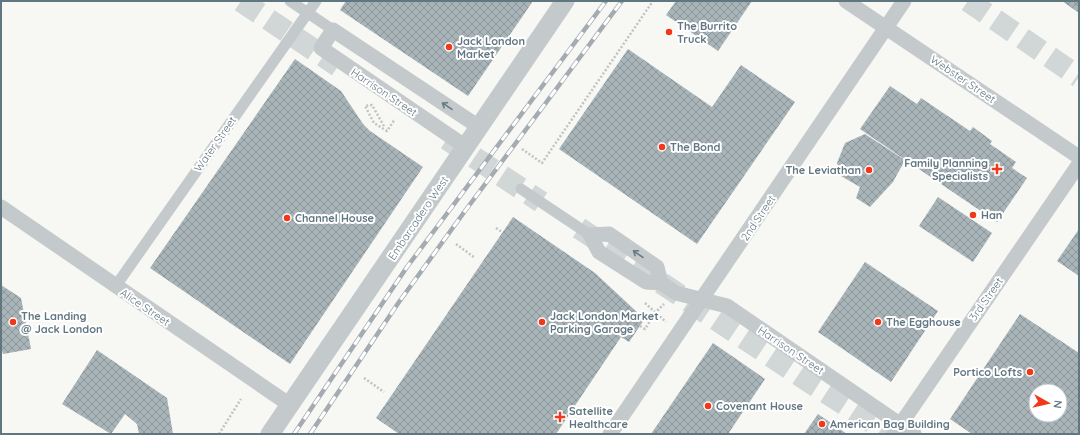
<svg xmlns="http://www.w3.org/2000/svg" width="1080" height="435" font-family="Quicksand,sans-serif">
<defs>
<pattern id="building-cross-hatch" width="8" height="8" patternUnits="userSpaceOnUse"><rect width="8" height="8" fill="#a8b4b8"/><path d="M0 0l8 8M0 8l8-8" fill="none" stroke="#8c979b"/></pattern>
</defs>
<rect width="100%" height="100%" fill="#f7f7f4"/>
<g fill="url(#building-cross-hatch)" fill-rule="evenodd">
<polygon points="346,1 533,1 468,96 340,10"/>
<polygon points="676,1 752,1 718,51 666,15"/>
<polygon points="1062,1 1079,1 1079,13"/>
<polygon points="628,49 712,107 741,65 795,102 697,244 559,149"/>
<polygon points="295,59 341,91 363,124 370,131 423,167 290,364 150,268"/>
<polygon points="890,86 917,104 921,98 970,131 973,127 992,141 990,144 1016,162 1012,168 1027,178 997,222 860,129"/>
<polygon points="865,134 905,160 893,182 870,207 856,198 860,187 841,176 837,163 845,143"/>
<polygon points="938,197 992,233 973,262 919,226"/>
<polygon points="513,217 595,273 638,313 646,317 629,342 621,337 556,434 399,434 376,418"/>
<polygon points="1079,229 1079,276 1057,261"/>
<polygon points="865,262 938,311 891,382 818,332"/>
<polygon points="1,285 21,298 31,349 3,354 1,347"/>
<path d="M1020 314 1079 353V434H972L950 419ZM1036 391H1060V415H1036Z"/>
<polygon points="713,343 765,379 728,434 651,434"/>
<polygon points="97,350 167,398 173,434 139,434 137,424 125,414 111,434 62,404"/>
<polygon points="818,414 847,434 804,434"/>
</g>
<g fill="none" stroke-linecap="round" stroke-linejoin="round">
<g stroke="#d1d7d7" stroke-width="22" stroke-dasharray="22 11" stroke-linecap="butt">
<polyline points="241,1 338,66"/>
<polyline points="968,1 1079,77"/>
<polyline points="447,139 541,202"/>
<polyline points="579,228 805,379 890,434"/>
</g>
<g stroke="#c0c2c4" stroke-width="2.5" stroke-dasharray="2 2" stroke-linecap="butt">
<polyline points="384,126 372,105 365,106 374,123 387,131 395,119"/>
<polyline points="522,149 542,163 653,1"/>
<polyline points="496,228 502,232"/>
<polyline points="456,244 475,258"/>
<polyline points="645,303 666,322"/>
<polyline points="640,326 645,329 655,313 664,304"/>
<polyline points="364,378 384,392"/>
<polyline points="219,434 241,399"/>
</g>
<g stroke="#c4c9cc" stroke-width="11">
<polyline points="290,1 333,30"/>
<polyline points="521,189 590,235"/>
<polyline points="115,287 316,1"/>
</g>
<g stroke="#c4c9cc" stroke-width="15">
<polyline points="846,1 1079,157"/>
<polyline points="466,147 321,48 333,30 479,127"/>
<polyline points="1,207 290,405"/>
<polyline points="661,283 657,267 609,234 590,235 599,252 646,282 661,283 676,293 727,306 914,434"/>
<polyline points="610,434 904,1"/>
<polyline points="894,434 1079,164"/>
</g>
<polyline stroke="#c4c9cc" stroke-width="19" points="270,434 565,1"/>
<defs>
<g id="rail">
<polyline points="294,434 407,267 606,1"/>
<polyline points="310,434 399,302 465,211 622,1"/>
</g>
</defs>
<use href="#rail" stroke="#a4acb1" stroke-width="4.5"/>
<use href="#rail" stroke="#fff" stroke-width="3" stroke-dasharray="9" stroke-linecap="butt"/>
</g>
<defs><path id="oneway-shaft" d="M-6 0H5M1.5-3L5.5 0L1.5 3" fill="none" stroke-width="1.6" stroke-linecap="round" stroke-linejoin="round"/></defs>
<g stroke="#657a85">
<use href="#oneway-shaft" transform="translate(447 106) rotate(-146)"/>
<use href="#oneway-shaft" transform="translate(638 254) rotate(-145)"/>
</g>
<g fill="#f1391a" stroke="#fff" stroke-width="1.5">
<circle cx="669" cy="32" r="4"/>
<circle cx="449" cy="47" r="4"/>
<circle cx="662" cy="147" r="4"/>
<path d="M995 163h4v4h4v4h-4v4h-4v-4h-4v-4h4z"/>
<circle cx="869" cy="170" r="4"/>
<circle cx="973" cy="215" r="4"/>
<circle cx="287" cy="218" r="4"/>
<circle cx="13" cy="322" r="4"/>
<circle cx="542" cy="322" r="4"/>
<circle cx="878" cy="322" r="4"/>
<circle cx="1030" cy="372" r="4"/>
<circle cx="708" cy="406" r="4"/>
<path d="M558 411h4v4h4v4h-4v4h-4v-4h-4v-4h4z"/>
<circle cx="822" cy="424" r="4"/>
</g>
<g text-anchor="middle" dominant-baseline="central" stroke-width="4" stroke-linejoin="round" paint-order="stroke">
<g font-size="11" font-weight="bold" fill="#607681" stroke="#fff" text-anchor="start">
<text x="677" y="26">The Burrito<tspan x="677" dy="13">Truck</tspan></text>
<text x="457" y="41">Jack London<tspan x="457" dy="13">Market</tspan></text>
<text x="670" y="147">The Bond</text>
<text x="988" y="163" text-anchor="end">Family Planning<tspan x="988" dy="13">Specialists</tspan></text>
<text x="861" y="170" text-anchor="end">The Leviathan</text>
<text x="981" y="215">Han</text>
<text x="295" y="218">Channel House</text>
<text x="21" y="316">The Landing<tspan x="21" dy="13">@ Jack London</tspan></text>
<text x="550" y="316">Jack London Market<tspan x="550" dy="13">Parking Garage</tspan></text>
<text x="886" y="322">The Egghouse</text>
<text x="1022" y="372" text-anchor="end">Portico Lofts</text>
<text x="716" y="406">Covenant House</text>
<text x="569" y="411">Satellite<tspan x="569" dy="13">Healthcare</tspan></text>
<text x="830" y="424">American Bag Building</text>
</g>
<g font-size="11" fill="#607681" stroke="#fff">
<text transform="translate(963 79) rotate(34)">Webster Street</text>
<text transform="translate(384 92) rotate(34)">Harrison Street</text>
<text transform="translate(215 144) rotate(-55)">Water Street</text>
<text transform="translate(418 218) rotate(-56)">Embarcadero West</text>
<text transform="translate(758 218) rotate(-56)">2nd Street</text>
<text transform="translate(986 299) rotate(-55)">3rd Street</text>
<text transform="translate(145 307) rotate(34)">Alice Street</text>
<text transform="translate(791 350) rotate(34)">Harrison Street</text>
</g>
</g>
<rect width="1080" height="435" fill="none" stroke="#607681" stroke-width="4"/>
<g transform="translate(1048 403) rotate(98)"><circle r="19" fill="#ffffff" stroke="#bfc8cd"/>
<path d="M0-3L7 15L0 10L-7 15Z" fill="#f1391a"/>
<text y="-6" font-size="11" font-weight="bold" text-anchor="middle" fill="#607681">N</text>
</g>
</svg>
